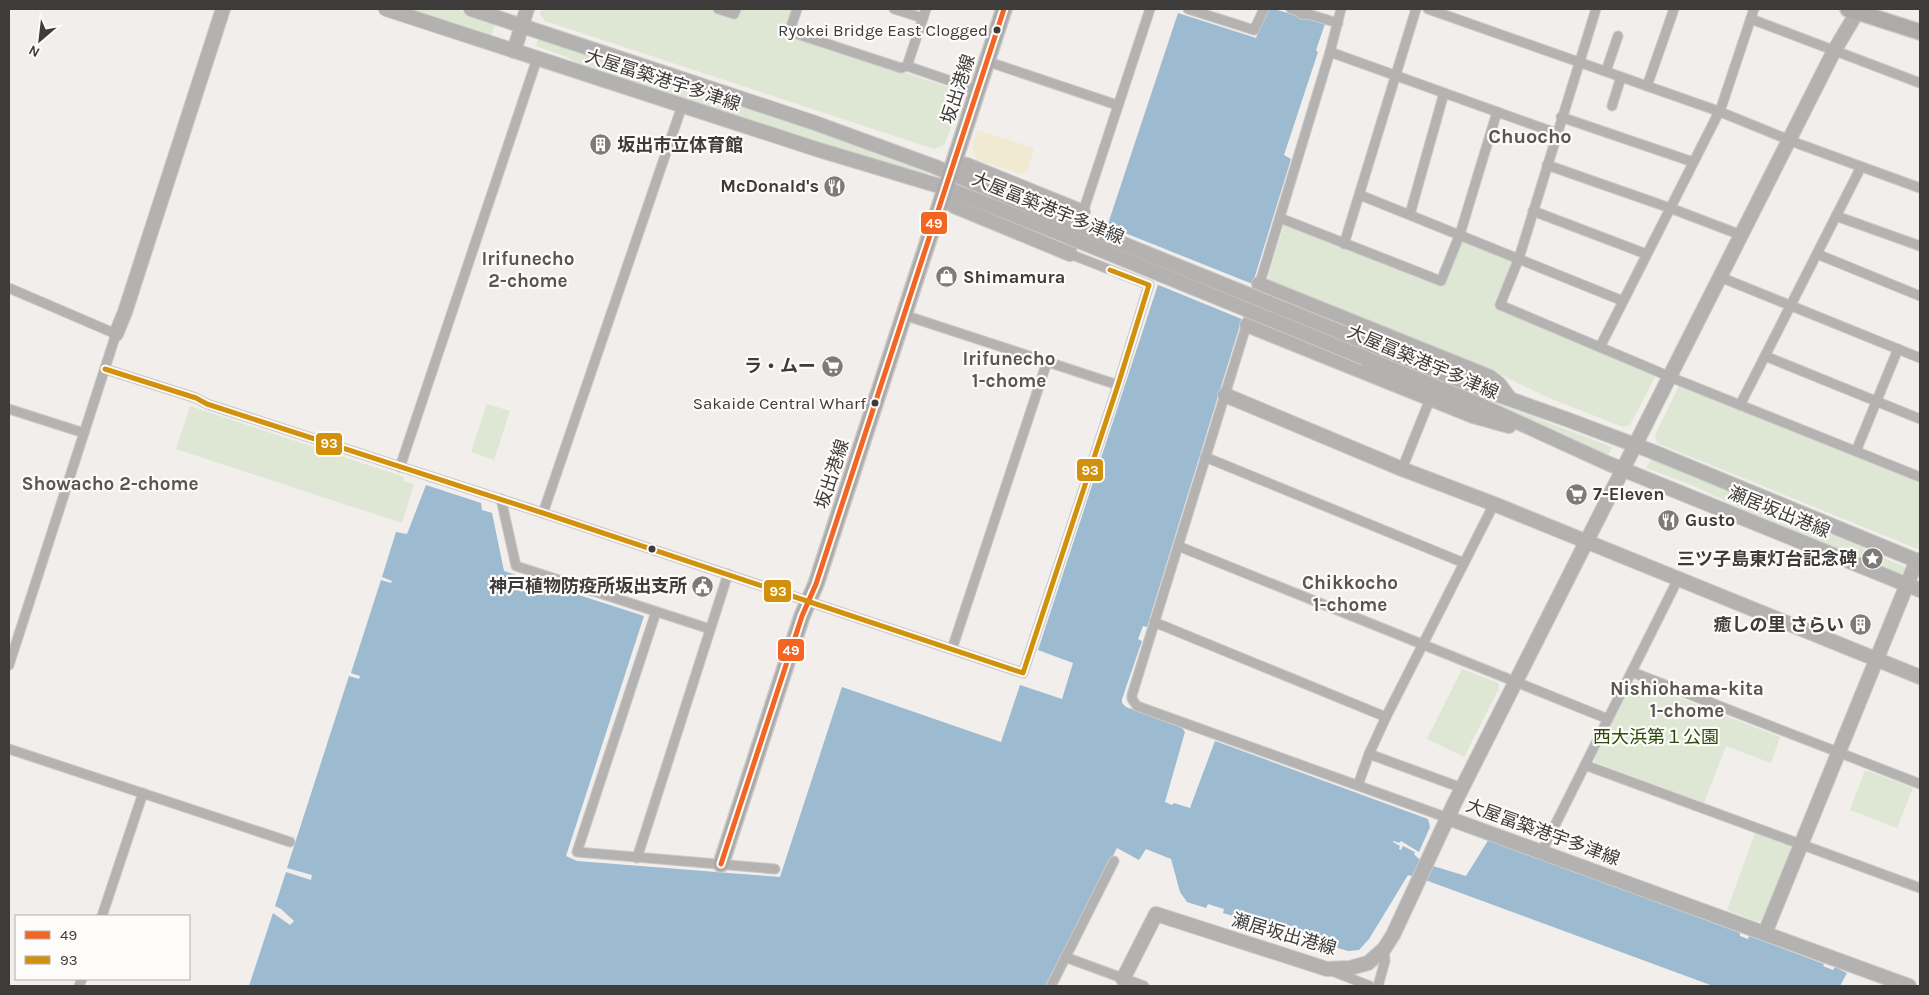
<svg xmlns="http://www.w3.org/2000/svg" width="1929" height="995" font-family="Karla,'Noto Sans JP',sans-serif">
<rect width="100%" height="100%" fill="#f1eeeb"/>
<g fill="#dee6d4">
<polygon points="409,9 454,9 496,22 491,36"/>
<polygon points="542,9 712,9 737,17 740,9 795,9 788,34 960,91 962,94 945,144 934,149 545,21 540,14"/>
<polygon points="539,36 851,141 873,153 928,173 928,175 807,139 591,69 564,56 536,46"/>
<polygon points="1284,224 1442,287 1459,243 1462,242 1510,261 1511,264 1495,308 1654,374 1655,377 1630,425 1623,427 1547,397 1491,370 1270,281 1268,277"/>
<polygon points="1682,385 1920,481 1920,550 1657,443 1655,435 1679,386"/>
<polygon points="1486,399 1612,447 1608,455"/>
<polygon points="487,404 510,411 494,460 471,452"/>
<polygon points="190,406 404,477 403,481 414,484 402,523 176,449"/>
<polygon points="1651,459 1841,536 1872,553 1903,566 1905,567 1904,572 1900,574 1738,507 1694,486 1646,468"/>
<polygon points="1462,669 1498,683 1499,688 1464,757 1427,739"/>
<polygon points="1636,681 1780,737 1771,763 1726,746 1704,803 1595,762 1594,758 1632,683"/>
<polygon points="1865,770 1913,788 1897,828 1850,810"/>
<polygon points="1755,833 1790,846 1791,850 1765,919 1758,922 1727,910"/>
</g>
<polygon fill="#f0ead3" points="977,130 1034,148 1027,171 1021,174 978,160 972,149"/>
<polygon fill="#9cbad0" points="1266,9 1274,9 1325,24 1316,50 1318,52 1284,155 1291,159 1147,627 1143,626 1138,639 1142,641 1122,699 1122,703 1126,707 1182,728 1185,732 1165,802 1172,805 1174,803 1190,808 1215,741 1428,819 1430,827 1419,852 1401,841 1399,843 1394,841 1393,842 1400,846 1399,849 1401,850 1403,846 1415,852 1414,854 1423,863 1466,876 1489,839 1740,933 1740,936 1748,939 1749,936 1824,964 1823,966 1833,970 1835,967 1847,973 1840,986 1713,986 1428,881 1408,875 1369,939 1359,950 1348,951 1223,913 1224,909 1208,904 1206,908 1187,902 1180,892 1171,859 1146,849 1139,860 1117,848 1045,986 249,986 273,913 290,925 294,921 281,909 275,906 286,872 311,880 312,875 287,868 349,676 359,679 360,676 351,673 381,580 391,583 392,581 382,577 396,532 407,534 426,485 481,503 482,510 492,513 504,571 644,616 566,856 577,861 780,877 842,687 1001,742 1020,685 1062,699 1073,663 1038,650 1169,251 1152,244 1101,245 1178,13 1256,38"/>
<polygon fill="#f1eeeb" points="1105,225 1255,285 1244,320 1156,284 1166,252 1153,247 1147,265 1098,245"/>
<g fill="none" stroke-linecap="round" stroke-linejoin="round">
<defs>
<g id="street">
<polyline points="718,9 734,14 736,9"/>
<polyline points="797,9 791,27 794,33 901,68 907,66 977,90"/>
<polyline points="894,9 923,18"/>
<polyline points="1188,9 1254,30 1264,9"/>
<polyline points="1291,9 1338,23"/>
<polyline points="1428,9 1718,111 1799,144 1920,188"/>
<polyline points="1596,9 1519,258 1500,305 1680,381 1920,477"/>
<polyline points="1751,19 1920,83"/>
<polyline points="1330,52 1556,133"/>
<polyline points="986,61 1117,105"/>
<polyline points="907,66 926,9"/>
<polyline points="1606,71 1618,36"/>
<polyline points="1647,86 1674,9"/>
<polyline points="1612,106 1621,77"/>
<polyline points="1561,117 1693,162"/>
<polyline points="1547,165 1670,208 1741,235"/>
<polyline points="1360,195 1623,301"/>
<polyline points="1533,211 1646,254"/>
<polyline points="1410,214 1444,93"/>
<polyline points="1082,215 1150,9"/>
<polyline points="1836,216 1920,246"/>
<polyline points="1280,218 1441,281 1460,234 1497,112"/>
<polyline points="1344,244 1416,9"/>
<polyline points="1817,254 1920,296"/>
<polyline points="1720,277 1920,358"/>
<polyline points="9,288 116,334 9,665"/>
<polyline points="1258,289 1330,52 1341,9"/>
<polyline points="904,315 1118,385"/>
<polyline points="1248,320 1132,695 1132,699 1137,706 1448,818"/>
<polyline points="1600,347 1721,108 1754,9"/>
<polyline points="1765,356 1920,419"/>
<polyline points="105,369 196,398 207,404 543,513 1023,673 1118,385 1149,285 1070,254 1076,235"/>
<polyline points="1740,405 1861,167"/>
<polyline points="9,409 84,433"/>
<polyline points="1856,451 1898,349"/>
<polyline points="1205,457 1464,563"/>
<polyline points="400,467 537,59"/>
<polyline points="1402,469 1430,399"/>
<polyline points="501,499 516,566 710,629"/>
<polyline points="543,513 682,106"/>
<polyline points="1178,546 1608,719"/>
<polyline points="656,612 577,852 775,869"/>
<polyline points="1154,622 1386,717"/>
<polyline points="952,649 1047,362"/>
<polyline points="1632,672 1920,784"/>
<polyline points="9,749 290,842"/>
<polyline points="1369,754 1462,788"/>
<polyline points="1585,765 1920,888"/>
<polyline points="1358,785 1369,754 1386,717 1494,504"/>
<polyline points="1542,851 1678,579"/>
<polyline points="637,858 728,574"/>
<polyline points="102,916 143,793"/>
<polyline points="1065,957 1144,986"/>
<polyline points="1332,971 1370,986"/>
<polyline points="79,986 82,979"/>
<polyline points="1051,986 1114,861"/>
<polyline points="1378,986 1385,961 1384,949"/>
</g>
<g id="secondary">
<polyline points="386,9 816,149 946,188 1047,228"/>
<polyline points="471,9 815,123 933,166 1052,215"/>
<polyline points="1303,12 1303,9"/>
<polyline points="514,51 527,9"/>
<polyline points="951,173 961,164 967,165 1083,212"/>
<polyline points="946,188 949,202 954,206 1070,254"/>
<polyline points="1259,284 1490,377 1499,384 1510,399"/>
<polyline points="1247,325 1473,416 1509,426"/>
<polyline points="116,334 125,312 223,9"/>
<polyline points="1370,344 1484,390 1566,419 1651,451 1920,562"/>
<polyline points="1365,358 1478,404 1607,463 1920,590"/>
<polyline points="1225,395 1402,469 1494,504 1920,677"/>
<polyline points="1448,818 1909,986"/>
<polyline points="1765,933 1917,560"/>
<polyline points="1123,979 1156,914 1327,969 1350,968 1368,963 1384,949 1393,935 1454,804 1834,51 1859,9"/>
</g>
<g id="primary">
<polyline points="1848,9 1920,32"/>
<polyline points="721,864 802,616 816,584 1004,9"/>
</g>
</defs>
<use href="#street" stroke="#cccac8" stroke-width="11"/>
<use href="#secondary" stroke="#cccac8" stroke-width="16"/>
<use href="#primary" stroke="#cccac8" stroke-width="18"/>
<use href="#street" stroke="#b5b2b2" stroke-width="9"/>
<use href="#secondary" stroke="#b4b2b0" stroke-width="14"/>
<use href="#primary" stroke="#adabaa" stroke-width="15"/>
<defs>
<g id="secondary-bridge">
<polyline points="1052,215 1370,344"/>
<polyline points="1047,228 1365,358"/>
</g>
</defs>
<use href="#secondary-bridge" stroke="#cccac8" stroke-width="16" stroke-linecap="butt"/>
<use href="#secondary-bridge" stroke="#b4b2b0" stroke-width="14"/>
<defs>
<polyline id="bus-1" points="721,864 802,616 816,584 1004,9"/>
<polyline id="bus-2" points="105,369 196,398 207,404 543,513 1023,673 1118,385 1149,285 1110,270"/>
</defs>
<use href="#bus-1" stroke="#fefcfa" stroke-width="9"/>
<use href="#bus-2" stroke="#fefcfa" stroke-width="9"/>
<use href="#bus-1" stroke="#f26522" stroke-width="5"/>
<use href="#bus-2" stroke="#d2910c" stroke-width="5"/>
</g>
<defs>
<symbol id="building-disc" viewBox="-11 -11 22 22"><circle r="9.5" fill="#7d7a78" stroke="#fefcfa"/><path d="M-4-6H4V6H1V3H-1V6H-4ZM-2.5-4.3h1.7v1.8h-1.7ZM.8-4.3h1.7v1.8H.8ZM-2.5-1h1.7V.8h-1.7ZM.8-1h1.7V.8H.8Z" fill="#fff"/></symbol>
<symbol id="restaurant-disc" viewBox="-11 -11 22 22"><circle r="9.5" fill="#7d7a78" stroke="#fefcfa"/><path d="M-5-6h1v4h1v-4h1v4h1v-4h1v5L-1.5 .5V6h-2V.5L-5-1ZM5-6V6H3V1.5H1.5Q1.5-4 5-6Z" fill="#fff"/></symbol>
<symbol id="shop-disc" viewBox="-11 -11 22 22"><circle r="9.5" fill="#7d7a78" stroke="#fefcfa"/><path d="M-5-2.5h2.3a2.7 3.5 0 0 1 5.4 0H5L5.5 6h-11ZM-1.5-2.5h3a1.5 2.3 0 0 0-3 0Z" fill="#fff"/></symbol>
<symbol id="supermarket-disc" viewBox="-11 -11 22 22"><circle r="9.5" fill="#7d7a78" stroke="#fefcfa"/><path d="M-6-5.5h2.5l.6 2H6L4.5 2H-2.5L-4.4-4H-6ZM-1.5 3.2a1.3 1.3 0 1 0 .1 0ZM3 3.2a1.3 1.3 0 1 0 .1 0Z" fill="#fff"/></symbol>
<symbol id="sight-disc" viewBox="-11 -11 22 22"><circle r="9.5" fill="#7d7a78" stroke="#fefcfa"/><path d="M0-6L1.8-2.2L6-1.7L2.9 1.2L3.7 5.4L0 3.3L-3.7 5.4L-2.9 1.2L-6-1.7L-1.8-2.2Z" fill="#fff"/></symbol>
<symbol id="civic-disc" viewBox="-11 -11 22 22"><circle r="9.5" fill="#7d7a78" stroke="#fefcfa"/><path d="M-.6-6.5H3V-4.5H.6V-3L4-1V1h2V6H-6V1h2V-1L-.6-3ZM-1.2 2.5V6h2.4V2.5Z" fill="#fff"/></symbol>
</defs>
<g fill-rule="evenodd">
<use href="#building-disc" x="588" y="132" width="25" height="25"/>
<use href="#restaurant-disc" x="822" y="174" width="25" height="25"/>
<use href="#shop-disc" x="934" y="264" width="25" height="25"/>
<use href="#supermarket-disc" x="820" y="354" width="25" height="25"/>
<use href="#supermarket-disc" x="1564" y="482" width="25" height="25"/>
<use href="#restaurant-disc" x="1656" y="508" width="25" height="25"/>
<use href="#sight-disc" x="1860" y="546" width="25" height="25"/>
<use href="#civic-disc" x="690" y="574" width="25" height="25"/>
<use href="#building-disc" x="1848" y="612" width="25" height="25"/>
</g>
<g fill="#3e3c3a" stroke="#fefcfa" stroke-width="2">
<circle cx="997" cy="30" r="4.5"/>
<circle cx="875" cy="403" r="4.5"/>
<circle cx="652" cy="549" r="4.5"/>
</g>
<g text-anchor="middle" dominant-baseline="central" stroke-width="4.5" stroke-linejoin="round" paint-order="stroke">
<g font-size="17" fill="#3e3c3a" stroke="#fefcfa" text-anchor="end">
<text x="988" y="30">Ryokei Bridge East Clogged</text>
<text x="866" y="403">Sakaide Central Wharf</text>
</g>
<g font-size="18" fill="#3e3c3a" stroke="#fefcfa">
<text transform="translate(663 80) rotate(18)">大屋冨築港宇多津線</text>
<text transform="translate(958 89) rotate(-72)">坂出港線</text>
<text transform="translate(1048 208) rotate(22)">大屋冨築港宇多津線</text>
<text transform="translate(1423 362) rotate(23)">大屋冨築港宇多津線</text>
<text transform="translate(832 474) rotate(-72)">坂出港線</text>
<text transform="translate(1779 512) rotate(22)">瀬居坂出港線</text>
<text transform="translate(1543 832) rotate(20)">大屋冨築港宇多津線</text>
<text transform="translate(1284 934) rotate(16)">瀬居坂出港線</text>
</g>
<g font-size="18" font-weight="bold" fill="#3e3c3a" stroke="#fefcfa" text-anchor="end">
<text x="617" y="145" text-anchor="start">坂出市立体育館</text>
<text x="819" y="186">McDonald's</text>
<text x="963" y="277" text-anchor="start">Shimamura</text>
<text x="816" y="366">ラ・ムー</text>
<text x="1593" y="494" text-anchor="start">7-Eleven</text>
<text x="1685" y="520" text-anchor="start">Gusto</text>
<text x="1857" y="559">三ツ子島東灯台記念碑</text>
<text x="687" y="586">神戸植物防疫所坂出支所</text>
<text x="1844" y="625">癒しの里 さらい</text>
</g>
<g font-size="18" fill="#2d4b08" stroke="#fefcfa">
<text x="1656" y="737">西大浜第１公園</text>
</g>
<g font-size="19" font-weight="bold" fill="#5a5551" stroke="#fefcfa">
<text x="528" y="259">Irifunecho<tspan x="528" dy="22">2-chome</tspan></text>
<text x="1009" y="359">Irifunecho<tspan x="1009" dy="22">1-chome</tspan></text>
<text x="110" y="484">Showacho 2-chome</text>
<text x="1350" y="583">Chikkocho<tspan x="1350" dy="22">1-chome</tspan></text>
<text x="1687" y="689">Nishiohama-kita<tspan x="1687" dy="22">1-chome</tspan></text>
</g>
<g font-size="20" font-weight="bold" fill="#5a5551" stroke="#fefcfa">
<text x="1530" y="136">Chuocho</text>
</g>
</g>
<g stroke="#fefcfa" stroke-width="2">
<rect x="920" y="211" width="28" height="24" rx="5" fill="#f26522"/>
<rect x="315" y="432" width="28" height="24" rx="5" fill="#d2910c"/>
<rect x="1076" y="458" width="28" height="24" rx="5" fill="#d2910c"/>
<rect x="763" y="579" width="29" height="24" rx="5" fill="#d2910c"/>
<rect x="777" y="638" width="28" height="24" rx="5" fill="#f26522"/>
</g>
<g font-size="14" text-anchor="middle" font-weight="bold" fill="#fff">
<text x="934" y="228">49</text>
<text x="329" y="448">93</text>
<text x="1090" y="475">93</text>
<text x="778" y="596">93</text>
<text x="791" y="655">49</text>
</g>
<rect width="1929" height="995" fill="none" stroke="#3e3c3a" stroke-width="20"/>
<rect x="15" y="915" width="175" height="65" fill="#fefcfa" stroke="#b1afad"/>
<rect x="25" y="931" width="25" height="8" fill="#f26522" stroke="#b1afad"/>
<text x="60" y="940" font-size="15" fill="#3e3c3a">49</text>
<rect x="25" y="956" width="25" height="8" fill="#d2910c" stroke="#b1afad"/>
<text x="60" y="965" font-size="15" fill="#3e3c3a">93</text>
<g transform="translate(40 40) rotate(208)" stroke="#fefcfa" stroke-width="4" paint-order="stroke">
<path d="M0-4L9 19L0 12L-9 19Z" fill="#3e3c3a"/>
<text y="-8" font-size="14" font-weight="bold" text-anchor="middle" fill="#3e3c3a">N</text>
</g>
</svg>
